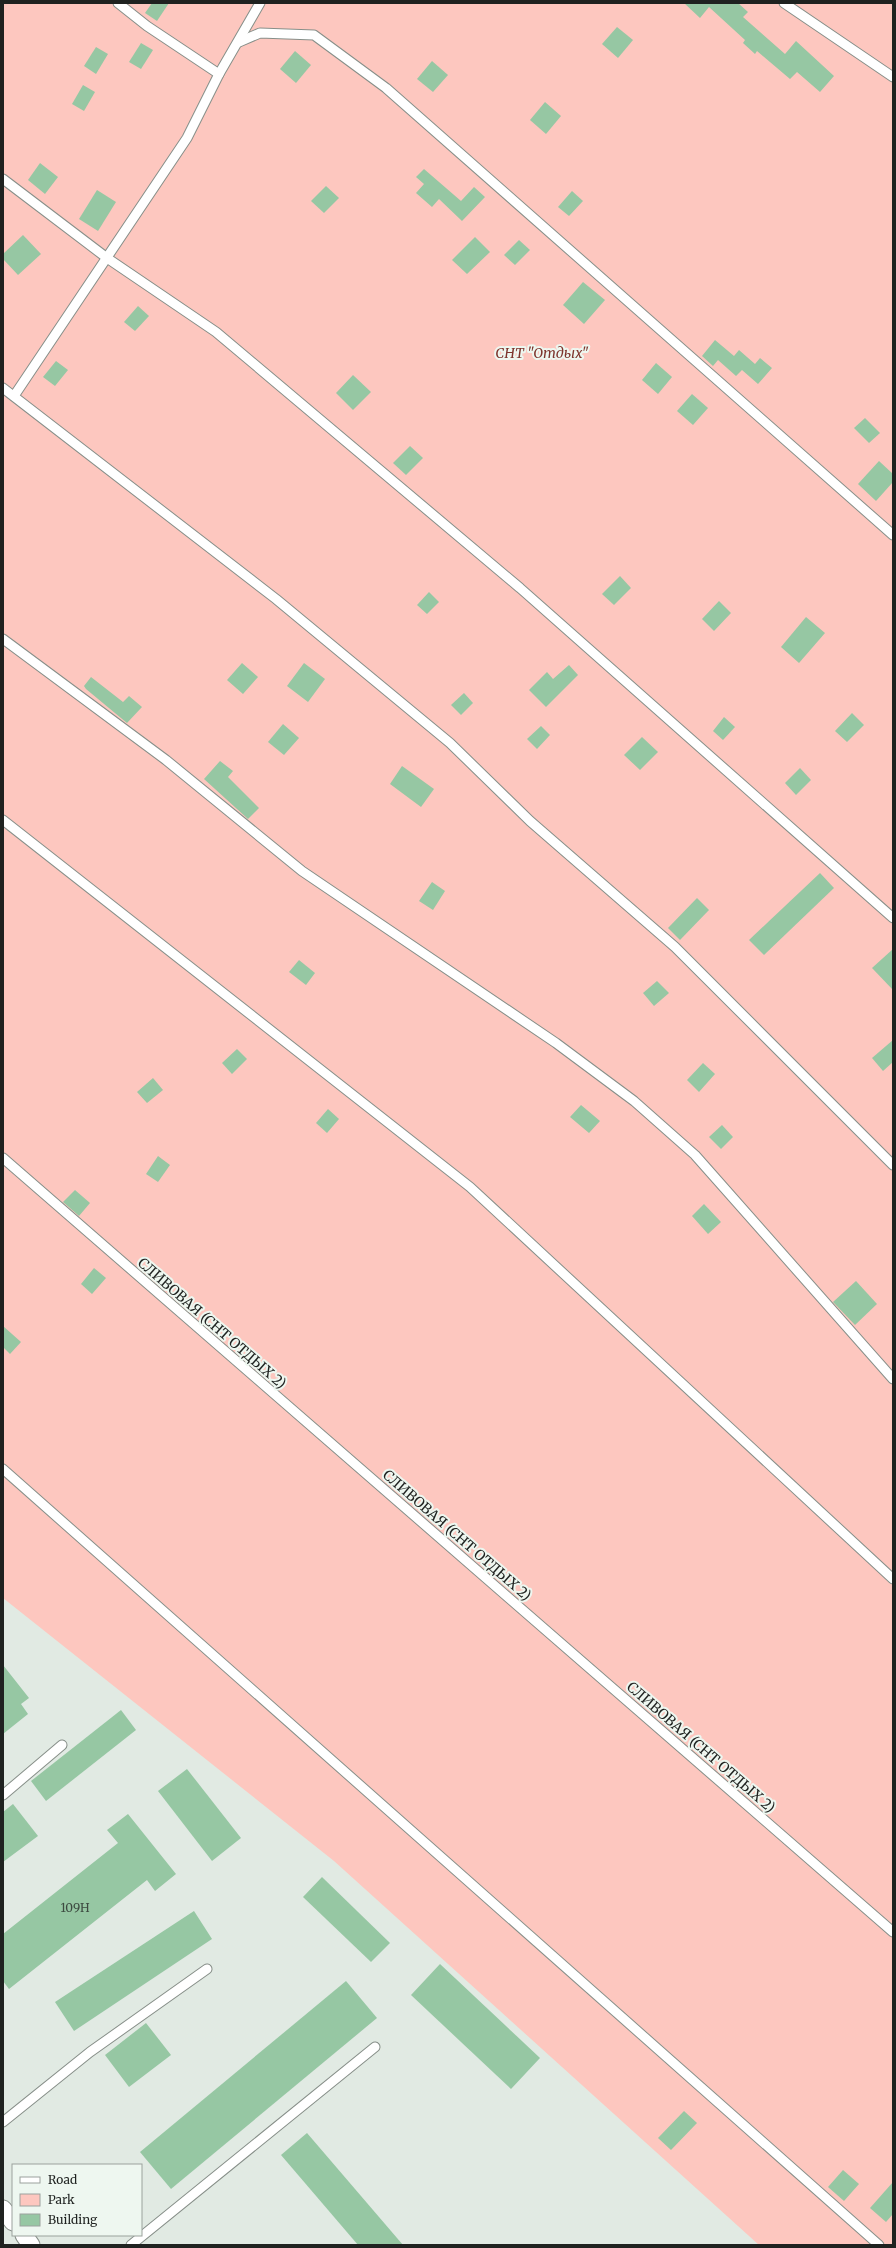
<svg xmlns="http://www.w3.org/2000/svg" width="896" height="2248" font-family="Merriweather,serif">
<rect width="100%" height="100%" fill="#e1eae3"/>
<polygon fill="#fdc7bf" points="3,3 893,3 893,2245 759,2245 334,1861 3,1598"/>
<g fill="#96c7a3">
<polygon points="152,3 169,3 157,21 145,13"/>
<polygon points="684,3 738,3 748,12 743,17 785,54 796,41 834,76 820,92 797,72 790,79 757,51 755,54 743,43 745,40 709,7 700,18"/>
<polygon points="617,27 633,40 618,58 602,44"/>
<polygon points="141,43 153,50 141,69 129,62"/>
<polygon points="96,47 108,54 96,74 84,66"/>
<polygon points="295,51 311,65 296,83 280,69"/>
<polygon points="432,61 448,75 433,92 417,79"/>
<polygon points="83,85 95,92 84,111 72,104"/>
<polygon points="545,102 561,116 546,134 530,120"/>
<polygon points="40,163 58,177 45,194 28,180"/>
<polygon points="424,169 461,201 474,187 485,197 462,221 439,199 432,207 416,193 424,184 416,177"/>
<polygon points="326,186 339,198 324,213 311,201"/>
<polygon points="97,190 116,202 98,231 79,219"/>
<polygon points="572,191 583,201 569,216 558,207"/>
<polygon points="23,235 41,254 18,275 3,259 3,254"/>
<polygon points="475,237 490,252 467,274 452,260"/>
<polygon points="519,240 530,250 515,265 504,255"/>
<polygon points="583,282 605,300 584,324 563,305"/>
<polygon points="138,306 149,316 135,331 124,322"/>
<polygon points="715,340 734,356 739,350 755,364 760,358 772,368 758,384 742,370 736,376 718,360 713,366 702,356"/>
<polygon points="56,361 68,370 55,386 43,377"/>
<polygon points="656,363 672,377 658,394 642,380"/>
<polygon points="353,375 371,392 353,410 336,393"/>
<polygon points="692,394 708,408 693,425 677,411"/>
<polygon points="865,418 880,433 869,443 854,428"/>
<polygon points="410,446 423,458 406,475 393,463"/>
<polygon points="879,461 893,474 893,482 876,501 858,484"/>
<polygon points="620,576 631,588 614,605 602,594"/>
<polygon points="429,592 439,602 427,614 417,605"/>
<polygon points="719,601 731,613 714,631 702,619"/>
<polygon points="806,617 825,633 799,663 781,647"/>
<polygon points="242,663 258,677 243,694 227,680"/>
<polygon points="304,663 325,679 308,702 287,686"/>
<polygon points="569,665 578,675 546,707 529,690 547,672 553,679"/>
<polygon points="91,677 123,702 129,696 142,707 127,723 86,689 84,686"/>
<polygon points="464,693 473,703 461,715 451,705"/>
<polygon points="852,713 864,725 847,742 835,731"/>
<polygon points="724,717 735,727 723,740 713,731"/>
<polygon points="283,724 299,738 284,755 268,742"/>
<polygon points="541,726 550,735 537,749 527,739"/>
<polygon points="642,737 658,752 640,770 624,755"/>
<polygon points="220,761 233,771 228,777 259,808 248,819 204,779"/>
<polygon points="402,766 434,789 421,807 390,784"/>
<polygon points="800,768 811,780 796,795 785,783"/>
<polygon points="820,873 834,888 764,955 749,940"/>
<polygon points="432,882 445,891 433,910 419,901"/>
<polygon points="697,898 709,910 680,940 668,928"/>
<polygon points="893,949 893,990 872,968"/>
<polygon points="299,960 315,973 306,985 289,972"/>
<polygon points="657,981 669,993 654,1006 643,993"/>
<polygon points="893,1040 893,1062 883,1071 872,1058"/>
<polygon points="237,1049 247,1059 232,1074 222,1063"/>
<polygon points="703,1063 715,1074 699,1092 687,1080"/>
<polygon points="153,1078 163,1090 147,1103 137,1092"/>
<polygon points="581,1105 600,1121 589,1133 570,1117"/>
<polygon points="328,1109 339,1119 327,1133 316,1123"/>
<polygon points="722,1125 733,1137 721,1149 709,1137"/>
<polygon points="158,1156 170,1165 158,1182 146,1174"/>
<polygon points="75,1190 90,1203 79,1216 63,1202"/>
<polygon points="704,1204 721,1222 708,1234 692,1216"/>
<polygon points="94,1268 106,1278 92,1294 81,1284"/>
<polygon points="856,1281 877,1304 855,1325 833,1302"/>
<polygon points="3,1326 21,1342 10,1354 3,1347"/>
<polygon points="3,1665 29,1698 21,1704 28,1714 3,1734"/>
<polygon points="121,1710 136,1730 46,1801 31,1781"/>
<polygon points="187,1769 241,1838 212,1861 158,1791"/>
<polygon points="13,1804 38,1836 3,1862 3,1812"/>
<polygon points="128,1814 176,1874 155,1891 147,1880 9,1989 3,1981 3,1934 118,1843 107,1830"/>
<polygon points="322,1877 390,1943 371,1962 303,1897"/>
<polygon points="194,1911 212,1939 74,2031 55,2002"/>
<polygon points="440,1964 540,2058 511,2089 411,1995"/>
<polygon points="346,1981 377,2018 171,2189 140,2152"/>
<polygon points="146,2023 171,2055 129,2087 105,2055"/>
<polygon points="684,2111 697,2123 671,2150 658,2138"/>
<polygon points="307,2133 403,2245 358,2245 281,2155"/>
<polygon points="843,2170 859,2184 844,2201 828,2187"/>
<polygon points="893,2182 893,2214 886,2222 870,2208"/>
</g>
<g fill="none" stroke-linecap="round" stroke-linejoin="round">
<defs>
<g id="lane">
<polyline points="118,3 147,26 219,74"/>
<polyline points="784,3 893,77"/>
<polyline points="239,42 260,33 314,35 386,88 893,535"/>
<polyline points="3,179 107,258 216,332 520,588 893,918"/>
<polyline points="3,388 276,599 450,743 530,821 675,947 893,1165"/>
<polyline points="14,396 187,138 219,74 260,3"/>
<polyline points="3,639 166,760 302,871 556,1043 634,1101 695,1155 893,1379"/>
<polyline points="3,820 470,1187 893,1579"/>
<polyline points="3,1158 893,1932"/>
<polyline points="3,1469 879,2245"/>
<polyline points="3,1795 62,1745"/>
<polyline points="3,2122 90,2052 207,1969"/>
<polyline points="131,2245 375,2047"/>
</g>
<g id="street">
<polyline points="3,2209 13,2222"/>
<polyline points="24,2235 31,2245"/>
</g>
</defs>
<use href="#lane" stroke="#878f89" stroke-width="11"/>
<use href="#street" stroke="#878f89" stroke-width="19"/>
<use href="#lane" stroke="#fff" stroke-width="9"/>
<use href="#street" stroke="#fff" stroke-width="17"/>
</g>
<g text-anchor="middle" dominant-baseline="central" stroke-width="4" stroke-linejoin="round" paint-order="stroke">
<g font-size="12" fill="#3d4b41">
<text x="75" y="1907">109Н</text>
</g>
<g font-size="14" font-style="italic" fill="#7e352d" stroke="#eef7f0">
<text x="542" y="353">СНТ "Отдых"</text>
</g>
<g font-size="14" fill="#1f2220" stroke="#eef7f0">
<text transform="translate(212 1323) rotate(41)">СЛИВОВАЯ (СНТ ОТДЫХ 2)</text>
<text transform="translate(457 1535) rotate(41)">СЛИВОВАЯ (СНТ ОТДЫХ 2)</text>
<text transform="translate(701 1747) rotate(41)">СЛИВОВАЯ (СНТ ОТДЫХ 2)</text>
</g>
</g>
<rect width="896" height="2248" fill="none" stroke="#1f2220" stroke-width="8"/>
<rect x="12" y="2164" width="130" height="72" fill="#eef7f0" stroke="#9ba29d"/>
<rect x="20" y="2177" width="20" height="6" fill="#ffffff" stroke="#9ba29d"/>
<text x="48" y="2184" font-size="12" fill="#1f2220">Road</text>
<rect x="20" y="2194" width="20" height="12" fill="#fdc7bf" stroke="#9ba29d"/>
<text x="48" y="2204" font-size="12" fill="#1f2220">Park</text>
<rect x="20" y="2214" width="20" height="12" fill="#96c7a3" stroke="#9ba29d"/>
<text x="48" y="2224" font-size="12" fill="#1f2220">Building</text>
</svg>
